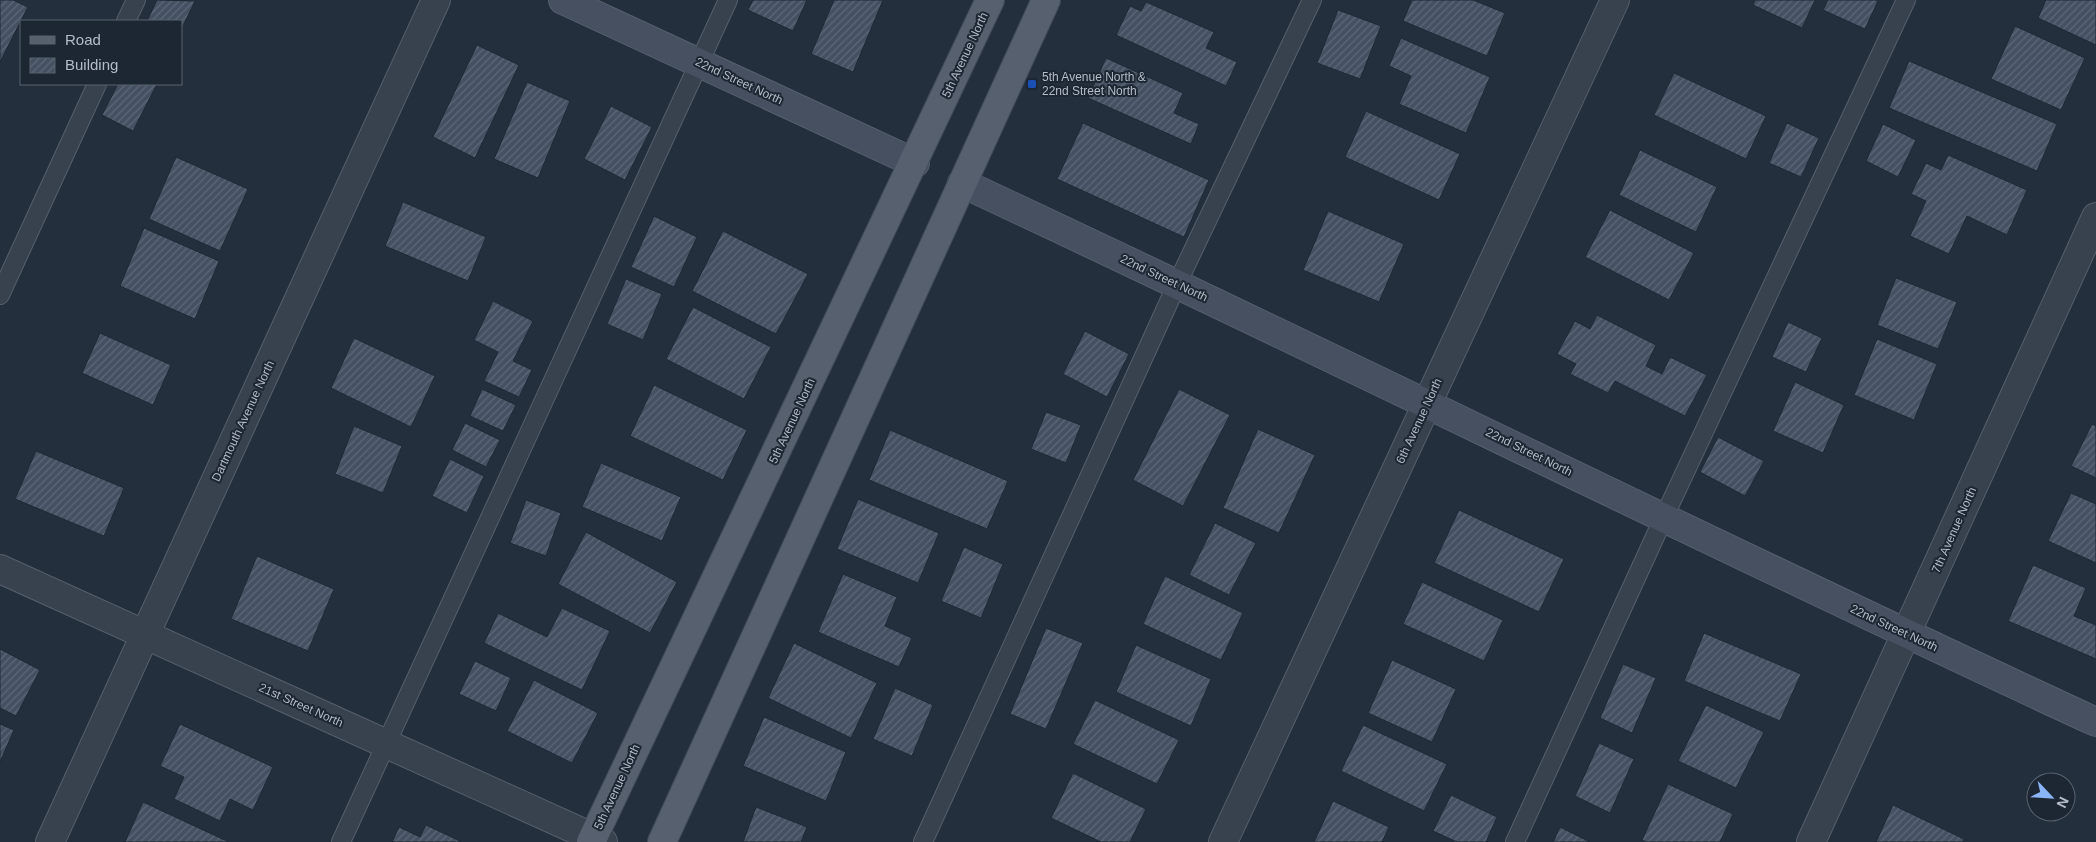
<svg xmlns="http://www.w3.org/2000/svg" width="2096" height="842" font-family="Arial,sans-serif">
<defs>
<pattern id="building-hatch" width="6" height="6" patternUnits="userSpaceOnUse" patternTransform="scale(1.25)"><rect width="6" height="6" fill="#455162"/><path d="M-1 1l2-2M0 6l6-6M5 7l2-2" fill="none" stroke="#5d6877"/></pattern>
</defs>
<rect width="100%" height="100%" fill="#242f3e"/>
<g fill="url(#building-hatch)" stroke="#1f2835">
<polygon points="0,0 13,0 28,7 0,62"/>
<polygon points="157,0 195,1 181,30 181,21 147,21"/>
<polygon points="753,0 807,0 793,31 748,10"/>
<polygon points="834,0 883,0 853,72 811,54"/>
<polygon points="1412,0 1473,0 1505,13 1487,56 1403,21"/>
<polygon points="1755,0 1815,0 1802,28 1753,5"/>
<polygon points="1828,0 1875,0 1878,1 1865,29 1823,10"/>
<polygon points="2046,0 2096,0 2096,45 2038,18"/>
<polygon points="1146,2 1214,32 1206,48 1237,62 1226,86 1116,35 1130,6 1141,11"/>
<polygon points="1338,10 1381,26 1360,79 1317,63"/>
<polygon points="2015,26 2085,58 2061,110 1991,79"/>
<polygon points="1401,38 1490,77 1466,133 1399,104 1411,76 1389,66"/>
<polygon points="477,45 519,65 475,158 433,137"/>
<polygon points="1106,58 1183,93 1174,113 1199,124 1191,144 1088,98"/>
<polygon points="1909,61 2057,124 2037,171 1889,108"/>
<polygon points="1674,73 1766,116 1746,159 1654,115"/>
<polygon points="527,82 570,101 538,178 494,159"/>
<polygon points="118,84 157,84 133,131 102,115"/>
<polygon points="611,106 652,127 625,180 584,159"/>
<polygon points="1366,111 1460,154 1439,200 1345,157"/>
<polygon points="1083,123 1209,180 1184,237 1057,179"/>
<polygon points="1787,123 1819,138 1801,177 1769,163"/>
<polygon points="1883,124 1916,140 1898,177 1866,161"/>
<polygon points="1640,150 1717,187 1696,232 1619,195"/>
<polygon points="1948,155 2027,190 2007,235 1967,216 1949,254 1910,236 1926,201 1911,194 1926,163 1941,170"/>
<polygon points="176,157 248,189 220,251 149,219"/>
<polygon points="403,202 486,237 468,281 385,246"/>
<polygon points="1610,210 1694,253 1669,300 1585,257"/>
<polygon points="1328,211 1404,244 1379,302 1303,270"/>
<polygon points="654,216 697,237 674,287 631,267"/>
<polygon points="144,228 219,261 195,319 120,286"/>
<polygon points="723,231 808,274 776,334 692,291"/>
<polygon points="1896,278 1957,302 1938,349 1877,325"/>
<polygon points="626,279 662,294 643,340 607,324"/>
<polygon points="493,301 533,321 513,361 532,370 519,397 484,381 498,352 474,340"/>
<polygon points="693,307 771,347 744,399 666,359"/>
<polygon points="1597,315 1656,345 1646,366 1662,374 1670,357 1707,375 1685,416 1615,381 1608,393 1570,374 1576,364 1557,354 1575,321 1590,329"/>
<polygon points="1788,322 1822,338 1806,372 1772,357"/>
<polygon points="1085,331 1129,354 1107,397 1063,374"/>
<polygon points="100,333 171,365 153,405 82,373"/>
<polygon points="354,338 435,376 411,427 331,388"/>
<polygon points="1877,339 1937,364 1914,420 1854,395"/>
<polygon points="1795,382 1844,405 1823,453 1773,431"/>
<polygon points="654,385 747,430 723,480 630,436"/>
<polygon points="482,389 516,405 503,431 470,416"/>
<polygon points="1179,389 1230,415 1183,506 1133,480"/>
<polygon points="1046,412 1081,425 1066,463 1031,449"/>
<polygon points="465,423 500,440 486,467 452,450"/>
<polygon points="2092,424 2096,426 2096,478 2071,466"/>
<polygon points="354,426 402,446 383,493 335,474"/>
<polygon points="1258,429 1315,455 1279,533 1223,508"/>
<polygon points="890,430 1008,481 987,529 869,480"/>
<polygon points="1718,437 1764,461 1745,496 1700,472"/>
<polygon points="36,451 124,488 104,536 15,499"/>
<polygon points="450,459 484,476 467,513 432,496"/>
<polygon points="601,463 681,497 662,541 582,507"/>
<polygon points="2071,493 2096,504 2096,563 2048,541"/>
<polygon points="858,499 939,533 918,583 837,549"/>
<polygon points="526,500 561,513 546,556 510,543"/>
<polygon points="1459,510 1564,559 1539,612 1434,563"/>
<polygon points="1215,523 1256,543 1229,595 1189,575"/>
<polygon points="586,532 677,582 650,633 558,584"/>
<polygon points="964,547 1003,564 981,618 941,601"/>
<polygon points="257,556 334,589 308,651 231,619"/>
<polygon points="2033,565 2086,588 2074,616 2096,625 2096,659 2008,621"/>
<polygon points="843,574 897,597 885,626 912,638 899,667 818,632"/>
<polygon points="1165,576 1243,613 1221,660 1143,624"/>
<polygon points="1422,582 1503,620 1484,661 1403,624"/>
<polygon points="562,608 610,631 582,690 484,643 498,613 547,637"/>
<polygon points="1046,628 1083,643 1046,729 1010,714"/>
<polygon points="1704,633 1801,674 1780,721 1684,681"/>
<polygon points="794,643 877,683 851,738 768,698"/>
<polygon points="1136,645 1211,679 1191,726 1116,692"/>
<polygon points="0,649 40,670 16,716 0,708"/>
<polygon points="1392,660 1456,689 1432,742 1368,713"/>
<polygon points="475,661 511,678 496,711 459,694"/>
<polygon points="1623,664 1656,678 1632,733 1600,718"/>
<polygon points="534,680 598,713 572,763 507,731"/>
<polygon points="895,688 933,705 912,756 873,739"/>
<polygon points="1095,700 1179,740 1157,784 1073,744"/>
<polygon points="1706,705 1764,732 1736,788 1678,761"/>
<polygon points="764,717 846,752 826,801 743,766"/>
<polygon points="0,724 14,730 0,762"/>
<polygon points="180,724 273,767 253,810 230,799 220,821 174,799 184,777 160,766"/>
<polygon points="1363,725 1447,764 1424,811 1341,771"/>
<polygon points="1599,743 1634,759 1610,813 1575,796"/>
<polygon points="1073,773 1146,809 1130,842 1101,842 1051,818"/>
<polygon points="1668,784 1733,814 1720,842 1646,842 1642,840"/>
<polygon points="1451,795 1497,817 1486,842 1457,842 1433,831"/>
<polygon points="1333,801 1389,827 1382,842 1314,842"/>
<polygon points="143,802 229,842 125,842"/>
<polygon points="1893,805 1964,839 1963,842 1876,842"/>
<polygon points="756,807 807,827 801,842 743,842"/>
<polygon points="426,825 462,842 392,842 399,827 420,837"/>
<polygon points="1560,827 1590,842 1553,842"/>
</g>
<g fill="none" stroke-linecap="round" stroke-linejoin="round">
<defs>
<g id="lane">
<polyline points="126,21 136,0"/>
<polyline points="0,295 97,84"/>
<polyline points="341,842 728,0"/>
<polyline points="923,842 1177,284 1312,0"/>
<polyline points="1515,842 1664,517 1906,0"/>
</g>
<g id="street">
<polyline points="0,569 603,842"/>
<polyline points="50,842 436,0"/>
<polyline points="1223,842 1615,0"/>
<polyline points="1811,842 2096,217"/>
</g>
<g id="secondary">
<polyline points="563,0 915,163"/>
<path d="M962 183C1342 360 1716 547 2096 722"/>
</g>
<g id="primary">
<polyline points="591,842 990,0"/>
<polyline points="662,842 1046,0"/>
</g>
</defs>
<use href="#lane" stroke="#565f6c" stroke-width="20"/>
<use href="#street" stroke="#565f6c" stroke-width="30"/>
<use href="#secondary" stroke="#565f6c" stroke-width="30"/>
<use href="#primary" stroke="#414a57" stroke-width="30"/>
<use href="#lane" stroke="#38414e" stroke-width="18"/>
<use href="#street" stroke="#38414e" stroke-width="28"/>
<use href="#secondary" stroke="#465061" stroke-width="28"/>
<use href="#primary" stroke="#56606e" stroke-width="28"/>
</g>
<rect fill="#1a4fb4" stroke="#1d2633" stroke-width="2" x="1027" y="79" width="10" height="10" rx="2.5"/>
<g text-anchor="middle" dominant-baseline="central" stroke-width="4" stroke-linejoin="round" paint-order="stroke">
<g font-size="12" fill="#b4bcc9" stroke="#1d2633">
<text transform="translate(965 55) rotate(-65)">5th Avenue North</text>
<text transform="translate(739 81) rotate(25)">22nd Street North</text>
<text transform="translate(1164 278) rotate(25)">22nd Street North</text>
<text transform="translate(243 421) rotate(-65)">Dartmouth Avenue North</text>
<text transform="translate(792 421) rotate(-65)">5th Avenue North</text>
<text transform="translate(1419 421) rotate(-65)">6th Avenue North</text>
<text transform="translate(1529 452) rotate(26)">22nd Street North</text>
<text transform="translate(1954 530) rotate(-66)">7th Avenue North</text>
<text transform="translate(1894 628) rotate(25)">22nd Street North</text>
<text transform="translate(301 705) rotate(24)">21st Street North</text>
<text transform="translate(617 787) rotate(-65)">5th Avenue North</text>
</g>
<g font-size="12" fill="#b4bcc9" stroke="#1d2633" text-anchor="start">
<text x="1042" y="77">5th Avenue North &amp;<tspan x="1042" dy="14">22nd Street North</tspan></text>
</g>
</g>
<rect x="20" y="20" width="162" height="65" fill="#1d2633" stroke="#59626f"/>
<rect x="30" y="36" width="25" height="8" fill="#56606e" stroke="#59626f"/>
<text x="65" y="45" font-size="15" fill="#b4bcc9">Road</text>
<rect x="30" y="58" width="25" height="15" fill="url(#building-hatch)" stroke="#59626f"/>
<text x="65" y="70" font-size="15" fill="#b4bcc9">Building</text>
<g transform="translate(2051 797) rotate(115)"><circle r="24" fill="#1d2633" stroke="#59626f"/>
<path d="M0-4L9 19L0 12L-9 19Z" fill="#8ab4f8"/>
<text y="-8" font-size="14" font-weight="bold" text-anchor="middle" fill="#b4bcc9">N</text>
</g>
</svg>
